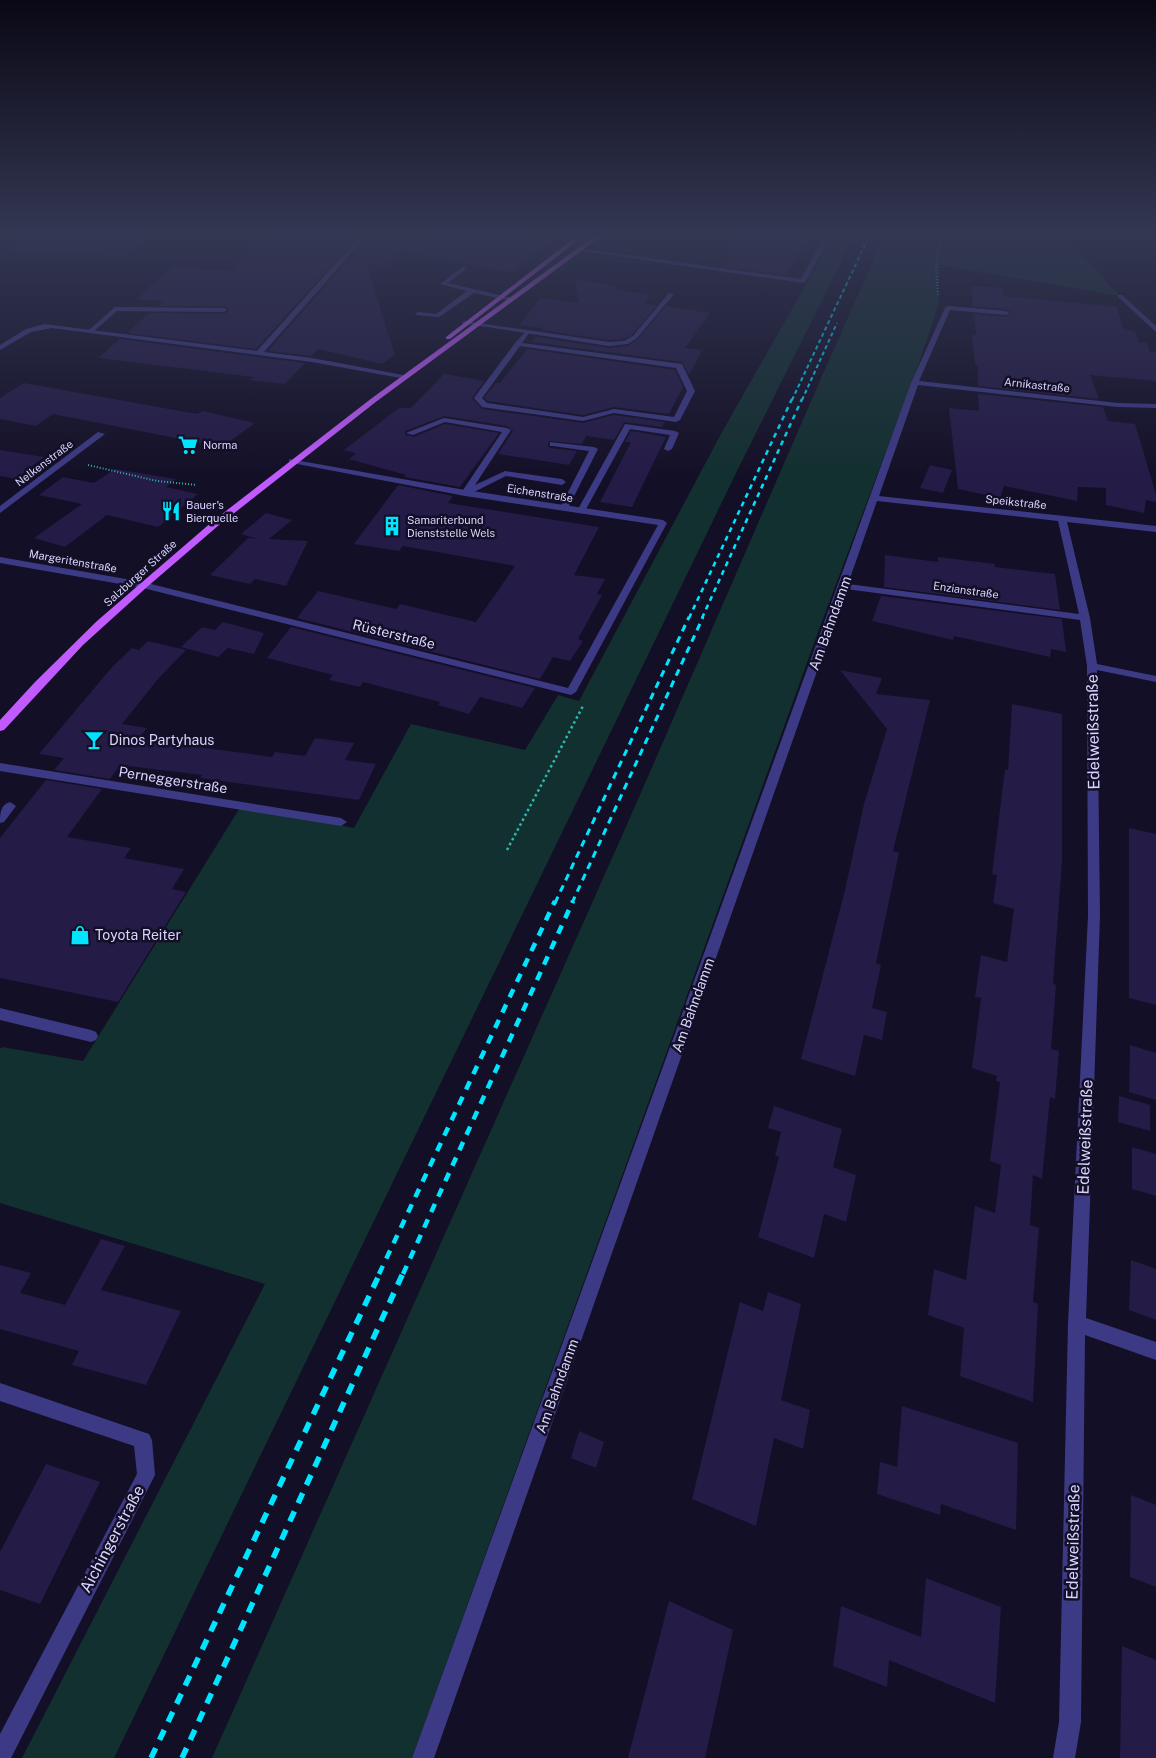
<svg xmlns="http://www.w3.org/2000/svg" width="1156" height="1758" font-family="'Public Sans',sans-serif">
<rect width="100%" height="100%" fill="#130f26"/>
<g fill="#12302f">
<polygon points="836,232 856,232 738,469 114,1758 22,1758 265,1284 0,1203 0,1049 2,1047 83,1061 241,806 354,828 411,724 525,750 558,695 579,701 722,432"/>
<polygon points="886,232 1060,232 1120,296 940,265 938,306 917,369 821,624 412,1758 212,1758 636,804 822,376"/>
</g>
<g fill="#241b47">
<polygon points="15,232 150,232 126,256 14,252"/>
<polygon points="263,232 352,232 347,240 354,240 256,349 127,333 149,313 224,314 228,312 229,309 224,306 158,306 163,301 136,299 173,267 232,271"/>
<polygon points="423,232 513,232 553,240 511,272 398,251 388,265 366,263 395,355 382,364 318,349 311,356 268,351 365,241 404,243 401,248"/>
<polygon points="728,232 810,232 786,275 727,267"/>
<polygon points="575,280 616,286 613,289 651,295 645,303 657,305 632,335 623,339 609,340 541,330 543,328 519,325 541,298 579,303"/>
<polygon points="971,286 1002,288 1003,296 1117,307 1123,328 1136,332 1139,342 1147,343 1150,352 1156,352 1156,381 1090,375 1099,399 978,386 978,365 975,365 972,335 976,335 974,314 1006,317 1011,312 1006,309 973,306"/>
<polygon points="666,306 710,313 685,348 702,350 689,375 682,362 532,342 536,337 609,348 628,346 638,339"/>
<polygon points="120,339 305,363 285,384 249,380 254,377 98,358"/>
<polygon points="527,349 675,370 683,387 669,414 614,407 583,415 488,401 484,398 496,383 500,383"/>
<polygon points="444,374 484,381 472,398 482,409 583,423 614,415 665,422 662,427 624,422 614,440 586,436 582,444 549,441 548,446 550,448 577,451 569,465 498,454 513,431 507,426 444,416 405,431 405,435 414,437 445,424 499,433 460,487 404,477 406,475 349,459 356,453 344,450 399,408 411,408"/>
<polygon points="24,383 197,414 203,411 255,423 222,447 53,414 36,426 0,419 0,398"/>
<polygon points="978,394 1103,407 1108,421 1135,424 1156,494 1156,502 1146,500 1144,513 1106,505 1106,488 1078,487 1077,501 1004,486 1000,498 958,489 949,408 979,411"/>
<polygon points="631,431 666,437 632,507 600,502 631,442 625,442"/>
<polygon points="0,450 44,457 16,479 0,476"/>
<polygon points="930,465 952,470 943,493 920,488"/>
<polygon points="115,469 176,479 166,487 198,494 158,527 107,515 65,547 34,538 82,504 39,495 63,477 94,483"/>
<polygon points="398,485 453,496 448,503 599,527 574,575 605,579 597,594 602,595 578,639 583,641 570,661 553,657 540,679 297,618 318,591 396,609 400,604 476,622 515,566 403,546 399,551 354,544"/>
<polygon points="266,513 292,520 269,539 308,541 286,586 255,579 250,584 210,575 248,538 257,539 241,534"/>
<polygon points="885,555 938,562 938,557 995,564 995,567 1055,574 1060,610 884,587"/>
<polygon points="881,596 1062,619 1066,652 1051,649 1050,657 954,636 953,640 872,621"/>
<polygon points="223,622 264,633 254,654 228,648 218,657 181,647 202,627 215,630"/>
<polygon points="291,627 535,688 522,708 480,697 469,714 438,705 440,702 363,682 360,687 329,680 333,675 267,658"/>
<polygon points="148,641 186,650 158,679 122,724 147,728 138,739 272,757 275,752 305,756 315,738 354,743 345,760 376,764 359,800 200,778 202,775 120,765 110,779 54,770 64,758 39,754 113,666 132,648 139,650"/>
<polygon points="840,670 882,678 876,694 930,700 893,851 899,853 876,963 881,965 872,1008 887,1012 882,1040 864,1035 855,1076 801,1059 845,890 864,804 887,729"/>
<polygon points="1012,704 1062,714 1062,862 1053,984 1056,985 1051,1049 1059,1051 1055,1099 1050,1097 1042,1179 1033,1175 1030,1225 1039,1228 1033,1302 1038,1304 1033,1402 960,1376 964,1328 928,1315 934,1269 966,1280 975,1206 995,1213 1001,1165 990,1161 1000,1082 996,1081 997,1076 972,1068 981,998 975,997 981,955 1007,962 1014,909 993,903 997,875 992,874 1005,769 1008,770"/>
<polygon points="46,780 102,789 67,837 131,848 124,858 184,869 172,889 186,892 118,1002 0,978 0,838"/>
<polygon points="1129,828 1156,834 1156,1005 1129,998"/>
<polygon points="1130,1045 1156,1053 1156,1100 1129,1092"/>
<polygon points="1119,1096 1150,1105 1150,1131 1118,1122"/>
<polygon points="774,1106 842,1129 833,1167 856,1175 846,1222 824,1214 814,1258 758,1237 779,1157 775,1156 781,1132 768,1128"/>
<polygon points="1132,1147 1156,1154 1156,1196 1132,1189"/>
<polygon points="101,1239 125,1246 101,1290 181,1311 146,1385 72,1365 79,1351 0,1329 0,1265 31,1273 20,1293 65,1305"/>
<polygon points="1131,1260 1156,1269 1156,1320 1129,1310"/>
<polygon points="768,1292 801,1304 781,1400 810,1410 803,1449 774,1438 756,1526 692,1499 740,1302 763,1311"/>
<polygon points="902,1406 1018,1443 1016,1530 941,1504 940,1515 877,1494 880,1462 897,1467"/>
<polygon points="579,1431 604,1442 596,1468 571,1458"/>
<polygon points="46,1464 100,1482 40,1604 0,1590 0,1552"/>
<polygon points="1131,1495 1156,1505 1156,1587 1130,1577"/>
<polygon points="926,1578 1001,1607 995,1703 889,1660 887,1687 833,1666 841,1606 921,1637"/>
<polygon points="669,1601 733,1630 705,1758 628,1758"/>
<polygon points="1122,1646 1156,1660 1156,1758 1120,1758"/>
</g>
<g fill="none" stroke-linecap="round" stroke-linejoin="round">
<g stroke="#2fb8b0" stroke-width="2" stroke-dasharray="1 2" stroke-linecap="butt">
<polyline points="938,295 936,266 941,232"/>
<polyline points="88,465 157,481 197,485"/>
</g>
<polyline stroke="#2fb8b0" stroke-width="2.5" stroke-dasharray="2.5 3" stroke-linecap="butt" points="507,850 583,706"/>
<g fill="#3d3a85" fill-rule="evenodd">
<polygon points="827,232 833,232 806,281 803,283 574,250 577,248 801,279"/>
<polygon points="464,266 466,269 448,283 515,299 512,301 474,293 439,317 416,315 415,314 418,312 436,314 467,291 440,284"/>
<polygon points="115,307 224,308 227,310 224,312 117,311 93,332 89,332 89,330"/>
<path d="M526 331 529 333 522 343 682 364 695 391 680 420 676 422 614 413 583 421 482 407 474 398 515 343ZM520 346 676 368 687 391 674 417 614 409 583 417 487 403 482 398Z"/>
<polygon points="444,418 507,428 511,430 475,485 505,471 562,479 566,482 562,485 506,476 468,495 462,495 461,493 502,432 445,422 413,435 406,433"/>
<polygon points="625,424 675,431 679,433 672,449 668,451 664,449 670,435 630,429 585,511 578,513 577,511"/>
<polygon points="550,442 594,447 598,449 568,508 564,511 560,508 589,451 553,446 550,446"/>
<path d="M10 802 16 806 4 822 0 823C0 814 0 805 10 802Z"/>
<polygon points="0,1008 91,1030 96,1032 98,1036 96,1040 91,1042 0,1020"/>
</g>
<g fill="#3d3a85" fill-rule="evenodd">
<polygon points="364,232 370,232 264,352 312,358 403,375 407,377 406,379 312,362 52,328 31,332 0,350 0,345 26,329 44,324 257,351"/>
<polygon points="515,232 532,232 592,241 589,243"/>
<polygon points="669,293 674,294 637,338 628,344 609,346 461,323 464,321 609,342 624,341 633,336"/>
<polygon points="1118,295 1122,295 1156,326 1156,332 1118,297"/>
<path d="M948 306 1006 311 1009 313 1006 315 950 310 919 381 1118 403 1156 404V408L1118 407 918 385 879 496 1156 526V532L1067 522 1090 618 1097 664 1156 676V682L1097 670 1100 916 1086 1318 1156 1342V1360L1085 1335 1081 1722 1075 1758H1053L1059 1722 1068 1324 1088 916 1087 666 1080 620 846 589 434 1758H412L911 383 945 308ZM877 501 1058 521 1079 614 848 584Z"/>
<polygon points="98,432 105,434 0,513 0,506"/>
<polygon points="289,459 465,490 663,520 667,523 576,692 571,695 143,588 0,563 0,557 143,582 568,688 658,525 465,496 292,463 289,463"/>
<polygon points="0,763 341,818 347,822 341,826 0,771"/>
<polygon points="0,1383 149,1434 152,1440 155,1475 11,1758 0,1758 0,1734 137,1474 134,1446 0,1401"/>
</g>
<g fill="#c25bff" fill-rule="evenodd">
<polygon points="582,232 589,232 450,339 446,339 446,337"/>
<polygon points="600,232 607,232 377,401 219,525 147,587 83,645 4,730 0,731 0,720 35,682 97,621 213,521 372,398"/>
</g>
<g stroke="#00e5ff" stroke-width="2" stroke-dasharray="4 3" stroke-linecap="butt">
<polyline points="792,400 871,232"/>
<polyline points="802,400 837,323"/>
</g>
<g stroke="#00e5ff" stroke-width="2.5" stroke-dasharray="5 4.5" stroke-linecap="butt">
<polyline points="689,618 792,399"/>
<polyline points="702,618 802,399"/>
</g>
<g stroke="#00e5ff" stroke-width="3" stroke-dasharray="7 5.5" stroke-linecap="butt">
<polyline points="555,903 689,617"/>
<polyline points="572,903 703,617"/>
</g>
<g stroke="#00e5ff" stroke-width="4.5" stroke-dasharray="9 8" stroke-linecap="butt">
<polyline points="379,1274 555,901"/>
<polyline points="403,1274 573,901"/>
</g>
<g stroke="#00e5ff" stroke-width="5.5" stroke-dasharray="11 9" stroke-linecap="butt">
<polyline points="151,1758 380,1273"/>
<polyline points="182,1758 403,1273"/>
</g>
</g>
<linearGradient id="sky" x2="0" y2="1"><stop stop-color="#0a0815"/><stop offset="0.49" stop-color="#333752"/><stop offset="1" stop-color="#333752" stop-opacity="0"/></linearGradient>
<rect width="1156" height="478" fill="url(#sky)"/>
<defs>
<symbol id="supermarket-bare" viewBox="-9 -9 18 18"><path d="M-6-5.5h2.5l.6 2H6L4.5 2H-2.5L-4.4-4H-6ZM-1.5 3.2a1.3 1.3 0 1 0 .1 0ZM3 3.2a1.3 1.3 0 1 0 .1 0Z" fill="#00e5ff" stroke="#130f26" stroke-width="2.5" paint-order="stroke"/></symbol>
<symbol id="restaurant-bare" viewBox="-9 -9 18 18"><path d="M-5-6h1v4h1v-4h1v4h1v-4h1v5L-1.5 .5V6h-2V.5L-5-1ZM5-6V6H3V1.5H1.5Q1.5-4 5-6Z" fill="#00e5ff" stroke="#130f26" stroke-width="2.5" paint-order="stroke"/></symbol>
<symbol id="building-bare" viewBox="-9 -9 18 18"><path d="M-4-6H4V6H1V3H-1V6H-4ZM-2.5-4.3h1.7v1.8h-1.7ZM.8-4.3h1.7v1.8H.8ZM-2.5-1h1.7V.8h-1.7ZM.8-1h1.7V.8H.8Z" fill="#00e5ff" stroke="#130f26" stroke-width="2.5" paint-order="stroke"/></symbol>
<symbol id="bar-bare" viewBox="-9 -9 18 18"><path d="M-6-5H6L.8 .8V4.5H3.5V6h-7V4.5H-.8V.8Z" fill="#00e5ff" stroke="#130f26" stroke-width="2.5" paint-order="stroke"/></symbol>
<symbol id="shop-bare" viewBox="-9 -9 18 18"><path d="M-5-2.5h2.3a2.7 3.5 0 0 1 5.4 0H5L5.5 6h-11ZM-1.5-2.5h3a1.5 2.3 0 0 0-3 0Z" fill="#00e5ff" stroke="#130f26" stroke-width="2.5" paint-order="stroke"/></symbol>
</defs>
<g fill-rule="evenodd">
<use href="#supermarket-bare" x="174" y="431" width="28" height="28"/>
<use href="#restaurant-bare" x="157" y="497" width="28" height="28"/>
<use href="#building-bare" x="378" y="512" width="28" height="28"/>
<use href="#bar-bare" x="80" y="726" width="28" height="28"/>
<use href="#shop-bare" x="66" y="921" width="28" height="28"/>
</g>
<g text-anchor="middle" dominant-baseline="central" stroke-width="5" stroke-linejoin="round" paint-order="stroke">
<g font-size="11" fill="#d9d4ff" stroke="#130f26">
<text transform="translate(1037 385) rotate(6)">Arnikastraße</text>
<text transform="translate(44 463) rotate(-37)">Nelkenstraße</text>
<text transform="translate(540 493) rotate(9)">Eichenstraße</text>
<text transform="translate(1016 502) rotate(6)">Speikstraße</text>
<text transform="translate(73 561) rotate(10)">Margeritenstraße</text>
<text transform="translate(140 573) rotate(-42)">Salzburger Straße</text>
<text transform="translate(966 590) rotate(8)">Enzianstraße</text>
</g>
<g font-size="11" fill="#d9d4ff" stroke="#130f26" text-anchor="start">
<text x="203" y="445">Norma</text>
<text x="186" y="505">Bauer's<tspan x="186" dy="13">Bierquelle</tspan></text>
<text x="407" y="520">Samariterbund<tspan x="407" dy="13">Dienststelle Wels</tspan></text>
</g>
<g font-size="14" fill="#d9d4ff" stroke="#130f26">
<text transform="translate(830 623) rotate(-70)">Am Bahndamm</text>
<text transform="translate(394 634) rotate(14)">Rüsterstraße</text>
<text transform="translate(173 780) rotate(9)">Perneggerstraße</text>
<text transform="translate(693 1005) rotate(-70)">Am Bahndamm</text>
<text transform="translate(557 1386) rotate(-70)">Am Bahndamm</text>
</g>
<g font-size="14" fill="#d9d4ff" stroke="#130f26" text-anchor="start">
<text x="109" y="740">Dinos Partyhaus</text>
<text x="95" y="935">Toyota Reiter</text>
</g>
<g font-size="16" fill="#d9d4ff" stroke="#130f26">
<text transform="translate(1093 732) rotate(-91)">Edelweißstraße</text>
<text transform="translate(1085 1137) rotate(-88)">Edelweißstraße</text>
<text transform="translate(112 1539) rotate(-62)">Aichingerstraße</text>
<text transform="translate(1073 1542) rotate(-89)">Edelweißstraße</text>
</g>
</g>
</svg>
